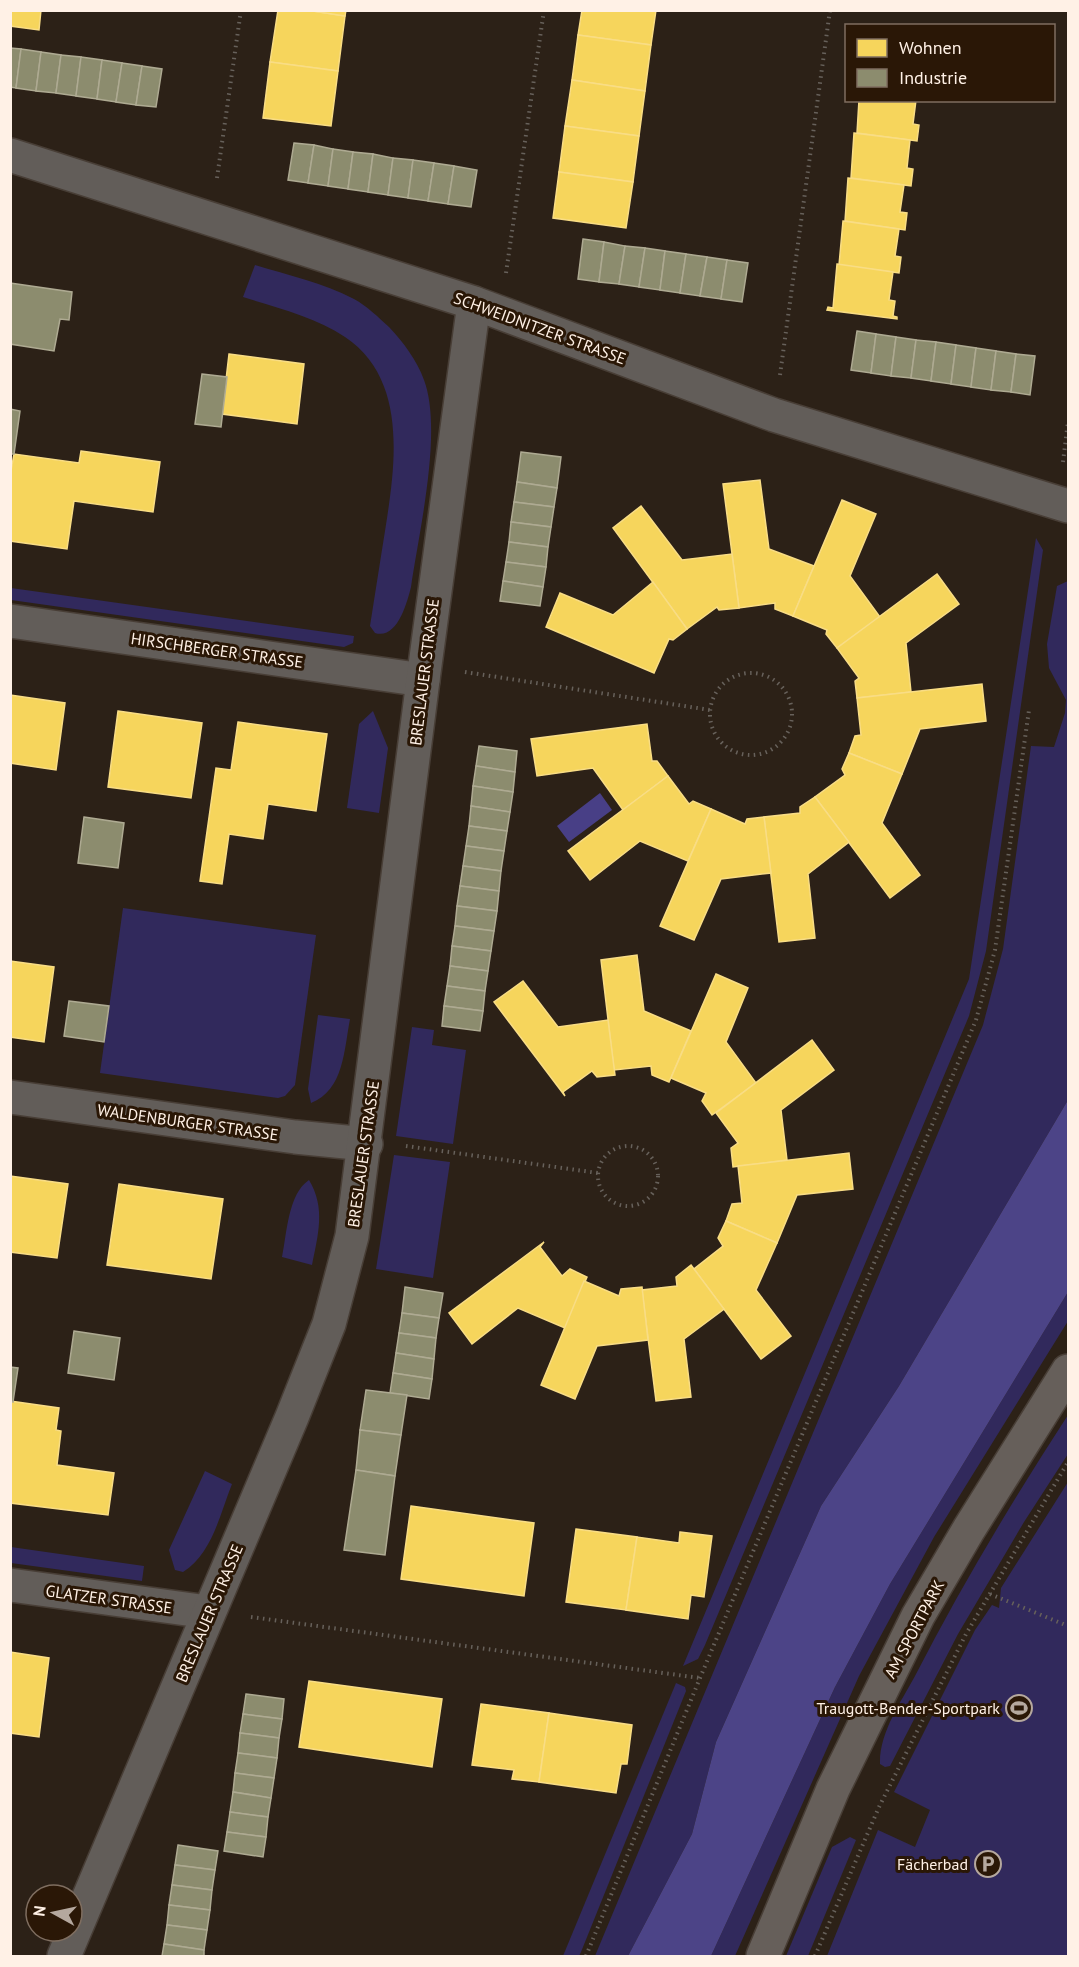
<svg xmlns="http://www.w3.org/2000/svg" width="1079" height="1967" font-family="'PT Sans',sans-serif">
<rect width="100%" height="100%" fill="#2c2117"/>
<g fill="#31295c">
<path d="M255 265C288 275 323 283 354 299 367 306 378 317 389 327 403 342 417 360 424 380 443 431 419 531 411 587 407 603 397 640 375 633L370 626C375 594 380 562 385 531 395 467 409 380 345 337 316 317 277 308 243 297Z"/>
<polygon points="1036,538 1043,550 986,951 969,1016 705,1645 698,1659 683,1666 969,979"/>
<polygon points="1068,581 1068,1100 899,1386 821,1506 716,1742 692,1834 628,1956 595,1956 983,1025 1003,949 1031,746 1054,747 1065,713 1066,700 1049,668 1047,644 1057,586"/>
<polygon points="11,588 354,636 353,643 344,647 11,600"/>
<polygon points="373,711 388,748 379,813 347,808 359,724"/>
<polygon points="123,908 316,935 295,1085 285,1096 278,1098 100,1073"/>
<path d="M318 1015 350 1019C344 1050 344 1090 311 1103L308 1089Z"/>
<polygon points="412,1027 434,1030 432,1045 466,1050 453,1144 396,1136"/>
<polygon points="394,1155 450,1162 433,1278 376,1269"/>
<path d="M309 1180C326 1208 318 1235 312 1265L282 1257C287 1233 288 1194 309 1180Z"/>
<polygon points="1068,1292 1068,1321 934,1537 859,1676 735,1956 711,1956 835,1687 890,1584"/>
<path d="M1068 1415V1454L1024 1522 958 1634 890 1766 885 1767 880 1764C879 1733 901 1702 915 1676 961 1586 1013 1500 1068 1415Z"/>
<path d="M205 1471 232 1484C220 1514 212 1554 183 1572L175 1570 169 1550Z"/>
<polygon points="1068,1482 1068,1956 827,1956 878,1830 915,1847 930,1810 894,1792 975,1630 992,1605 999,1608 1001,1588"/>
<polygon points="11,1547 144,1566 142,1581 11,1563"/>
<polygon points="676,1683 685,1687 686,1691 581,1952 579,1956 563,1956"/>
<polygon points="850,1837 856,1840 808,1956 786,1956 832,1847"/>
</g>
<polygon fill="#4c4487" points="1068,1100 1068,1292 890,1584 835,1687 711,1956 628,1956 692,1834 716,1742 821,1506 899,1386"/>
<polygon fill="#483f86" points="600,793 612,810 569,842 557,826"/>
<g fill="#f6d55c" stroke="#f9dd85" stroke-width="1.5">
<polygon points="10,10 41,10 39,30 10,26"/>
<polygon points="278,10 306,10 345,16 338,71 270,62"/>
<polygon points="306,10 346,10 345,16"/>
<polygon points="582,10 656,10 651,45 578,35"/>
<polygon points="578,35 651,45 645,91 572,80"/>
<polygon points="270,62 338,71 331,126 263,118"/>
<polygon points="572,80 645,91 639,136 565,126"/>
<polygon points="859,100 916,100 913,124 919,125 917,141 857,133"/>
<polygon points="565,126 639,136 633,182 559,172"/>
<polygon points="854,133 910,140 907,168 913,169 911,186 851,178"/>
<polygon points="559,172 633,182 626,228 553,218"/>
<polygon points="848,178 904,185 900,212 907,213 905,230 845,221"/>
<polygon points="843,221 899,229 895,256 901,257 899,273 839,265"/>
<polygon points="837,264 893,272 889,300 895,301 893,316 897,317 897,319 827,310 828,307 833,308"/>
<polygon points="229,354 304,364 297,424 222,414"/>
<polygon points="81,451 160,462 153,512 74,501 67,549 10,541 10,476 14,454 79,463"/>
<polygon points="760,480 769,549 814,566 793,616 775,609 775,603 739,608 723,484"/>
<polygon points="842,500 876,514 850,576 880,617 837,648 826,634 827,630 793,616"/>
<polygon points="641,506 682,560 732,554 739,608 719,610 717,607 687,629 613,528"/>
<polygon points="937,574 959,604 906,643 911,692 857,698 855,681 859,678 837,648"/>
<polygon points="653,582 687,629 673,640 669,639 654,673 546,627 560,593 613,615"/>
<polygon points="982,684 986,721 920,729 902,774 849,753 855,736 861,735 857,698"/>
<polygon points="10,695 65,703 56,770 10,763"/>
<polygon points="118,711 202,723 191,798 108,787"/>
<polygon points="238,722 327,734 316,811 268,804 263,839 229,834 222,884 200,881 216,768 231,770"/>
<polygon points="647,724 652,761 657,761 668,776 623,810 593,768 537,776 531,739"/>
<polygon points="849,753 902,774 882,823 920,875 890,898 815,797 845,775 842,769"/>
<polygon points="668,776 689,804 693,801 711,809 688,861 640,841 590,880 568,851"/>
<polygon points="815,797 849,842 808,874 815,938 779,942 764,817 800,813 800,807"/>
<polygon points="711,809 745,824 747,819 764,817 771,873 721,879 694,940 660,926"/>
<polygon points="637,955 644,1011 691,1031 669,1082 652,1075 651,1066 614,1070 601,960"/>
<polygon points="10,961 54,967 44,1042 10,1037"/>
<polygon points="716,974 748,988 726,1042 756,1083 712,1115 702,1101 706,1093 671,1078"/>
<polygon points="523,981 558,1027 608,1020 615,1075 597,1077 592,1071 563,1092 565,1096 494,1002"/>
<polygon points="812,1040 834,1070 781,1110 787,1160 733,1167 731,1148 738,1143 716,1113"/>
<polygon points="849,1153 853,1189 797,1195 777,1243 726,1221 732,1204 742,1203 738,1166"/>
<polygon points="10,1176 68,1184 57,1258 10,1252"/>
<polygon points="119,1184 223,1199 211,1279 107,1265"/>
<polygon points="726,1221 777,1243 756,1290 791,1336 761,1359 694,1269 723,1246 718,1238"/>
<polygon points="544,1242 540,1247 562,1276 570,1269 587,1277 565,1328 518,1308 472,1344 449,1313"/>
<polygon points="691,1265 724,1309 684,1339 691,1397 656,1401 642,1290 677,1286 676,1277"/>
<polygon points="584,1281 619,1296 621,1289 642,1287 648,1340 597,1346 575,1399 541,1385"/>
<polygon points="10,1401 59,1408 56,1430 61,1431 57,1465 114,1473 108,1515 10,1503"/>
<polygon points="411,1506 534,1523 524,1596 401,1579"/>
<polygon points="576,1529 637,1537 626,1610 566,1602"/>
<polygon points="680,1532 712,1536 704,1597 691,1595 688,1619 626,1610 637,1537 679,1543"/>
<polygon points="10,1652 49,1658 39,1737 10,1733"/>
<polygon points="309,1681 442,1699 432,1767 299,1747"/>
<polygon points="481,1704 549,1713 539,1782 512,1779 514,1770 472,1765"/>
<polygon points="549,1713 632,1725 627,1764 621,1764 616,1793 539,1782"/>
</g>
<g fill="#8c8c6e" stroke="#aeaa92" stroke-width="1.5">
<polygon points="10,48 21,49 16,88 10,87"/>
<polygon points="21,49 41,52 36,91 16,88"/>
<polygon points="41,52 61,55 56,93 36,91"/>
<polygon points="61,55 81,57 76,96 56,93"/>
<polygon points="81,57 102,60 97,99 76,96"/>
<polygon points="102,60 122,63 116,102 97,99"/>
<polygon points="122,63 142,66 136,105 116,102"/>
<polygon points="142,66 162,69 156,107 136,105"/>
<polygon points="294,143 314,145 308,183 288,180"/>
<polygon points="314,145 333,149 328,186 308,183"/>
<polygon points="333,149 353,152 348,189 328,186"/>
<polygon points="353,152 373,154 368,192 348,189"/>
<polygon points="373,154 393,158 388,195 368,192"/>
<polygon points="393,158 413,160 408,198 388,195"/>
<polygon points="413,160 434,163 428,201 408,198"/>
<polygon points="434,163 454,166 448,204 428,201"/>
<polygon points="454,166 477,170 471,207 448,204"/>
<polygon points="583,239 604,242 599,282 578,279"/>
<polygon points="604,242 625,246 619,284 599,282"/>
<polygon points="625,246 645,248 639,287 619,284"/>
<polygon points="645,248 665,251 660,290 639,287"/>
<polygon points="665,251 686,254 680,293 660,290"/>
<polygon points="686,254 707,257 700,296 680,293"/>
<polygon points="707,257 727,260 721,299 700,296"/>
<polygon points="727,260 748,263 742,302 721,299"/>
<polygon points="10,283 72,292 69,320 60,319 54,351 10,344"/>
<polygon points="857,331 876,334 871,373 851,370"/>
<polygon points="876,334 896,337 891,376 871,373"/>
<polygon points="896,337 916,340 911,378 891,376"/>
<polygon points="916,340 936,342 931,381 911,378"/>
<polygon points="936,342 956,345 951,384 931,381"/>
<polygon points="956,345 976,348 971,387 951,384"/>
<polygon points="976,348 996,351 991,390 971,387"/>
<polygon points="996,351 1016,354 1011,392 991,390"/>
<polygon points="1016,354 1035,356 1030,395 1011,392"/>
<polygon points="202,374 227,377 221,427 195,424"/>
<polygon points="10,409 20,411 14,454 10,454"/>
<polygon points="521,452 561,457 557,488 517,482"/>
<polygon points="517,482 557,488 554,507 514,502"/>
<polygon points="514,502 554,507 551,527 511,522"/>
<polygon points="511,522 551,527 548,547 509,542"/>
<polygon points="509,542 548,547 546,567 506,562"/>
<polygon points="506,562 546,567 543,587 503,581"/>
<polygon points="503,581 543,587 540,606 500,601"/>
<polygon points="479,746 517,751 515,772 476,766"/>
<polygon points="476,766 515,772 513,792 473,786"/>
<polygon points="473,786 513,792 510,812 471,806"/>
<polygon points="471,806 510,812 507,831 469,826"/>
<polygon points="84,817 124,823 118,868 78,863"/>
<polygon points="469,826 507,831 504,851 466,846"/>
<polygon points="466,846 504,851 501,871 463,866"/>
<polygon points="463,866 501,871 499,891 460,886"/>
<polygon points="460,886 499,891 497,911 457,906"/>
<polygon points="457,906 497,911 494,931 455,926"/>
<polygon points="455,926 494,931 491,951 452,946"/>
<polygon points="452,946 491,951 488,971 450,966"/>
<polygon points="450,966 488,971 485,991 447,986"/>
<polygon points="447,986 485,991 483,1011 444,1006"/>
<polygon points="69,1001 109,1006 104,1042 64,1036"/>
<polygon points="444,1006 483,1011 480,1031 442,1026"/>
<polygon points="405,1287 443,1293 439,1318 402,1313"/>
<polygon points="402,1313 439,1318 436,1338 399,1333"/>
<polygon points="74,1331 120,1338 114,1380 68,1373"/>
<polygon points="399,1333 436,1338 434,1359 396,1353"/>
<polygon points="396,1353 434,1359 432,1379 393,1373"/>
<polygon points="10,1367 18,1368 13,1402 10,1401"/>
<polygon points="393,1373 432,1379 429,1399 390,1393"/>
<polygon points="366,1390 407,1395 401,1435 360,1430"/>
<polygon points="360,1430 401,1435 395,1476 356,1470"/>
<polygon points="356,1470 395,1476 385,1555 344,1550"/>
<polygon points="246,1694 284,1699 282,1719 243,1714"/>
<polygon points="243,1714 282,1719 279,1738 240,1733"/>
<polygon points="240,1733 279,1738 277,1758 238,1753"/>
<polygon points="238,1753 277,1758 274,1778 235,1773"/>
<polygon points="235,1773 274,1778 271,1798 233,1792"/>
<polygon points="233,1792 271,1798 268,1817 230,1812"/>
<polygon points="230,1812 268,1817 266,1837 227,1832"/>
<polygon points="227,1832 266,1837 263,1857 224,1851"/>
<polygon points="178,1845 218,1851 215,1870 175,1865"/>
<polygon points="175,1865 215,1870 212,1890 172,1885"/>
<polygon points="172,1885 212,1890 210,1910 169,1905"/>
<polygon points="169,1905 210,1910 207,1930 167,1925"/>
<polygon points="167,1925 207,1930 204,1950 164,1944"/>
<polygon points="164,1944 204,1950 204,1956 162,1956"/>
</g>
<g fill="none" stroke-linecap="round" stroke-linejoin="round">
<defs>
<g id="street">
<polyline points="10,155 474,303 774,415 1068,506"/>
<polyline points="10,621 423,680"/>
<polyline points="10,1097 295,1137 366,1144"/>
<polyline points="10,1585 208,1612"/>
<polyline points="64,1956 292,1417 329,1324 352,1236 423,680 474,303"/>
</g>
<polyline id="secondary" points="763,1956 833,1789 918,1616 969,1529 1068,1371"/>
</defs>
<use href="#street" stroke="#483e36" stroke-width="36"/>
<use href="#secondary" stroke="#483e36" stroke-width="36"/>
<g stroke="#67615b" stroke-width="4" stroke-dasharray="1.5 4.5" stroke-linecap="butt">
<polyline points="217,178 241,10"/>
<polyline points="506,273 544,10"/>
<polyline points="780,375 830,10"/>
<polyline points="1063,462 1068,422"/>
<polyline points="465,672 710,710"/>
<circle cx="751" cy="714" r="41"/>
<circle cx="628" cy="1176" r="30"/>
<polyline points="406,1146 598,1173"/>
<polyline points="990,1594 1068,1626"/>
<polyline points="251,1617 700,1678"/>
<polyline points="586,1956 700,1678 976,1020 995,950 1029,710"/>
<polyline points="815,1956 879,1807 966,1634 1068,1462"/>
</g>
<use href="#street" stroke="#625d59" stroke-width="33"/>
<use href="#secondary" stroke="#665f5a" stroke-width="33"/>
</g>
<defs>
<symbol id="stadium-ring" viewBox="-11 -11 22 22"><circle r="9.5" fill="#2a1706" stroke="#b5a89e" stroke-width="1.5"/><path d="M0-5a6.5 5 0 1 0 0 10a6.5 5 0 1 0 0-10ZM-3.5-1.8h7v3.6h-7Z" fill="#b5a89e"/></symbol>
<symbol id="parking-ring" viewBox="-11 -11 22 22"><circle r="9.5" fill="#2a1706" stroke="#b5a89e" stroke-width="1.5"/><path d="M-3.5-5.5H1a3.5 3.5 0 0 1 0 7H-1V5.5H-3.5ZM-1-3.4V-.6H.8a1.4 1.4 0 0 0 0-2.8Z" fill="#b5a89e"/></symbol>
</defs>
<g fill-rule="evenodd">
<use href="#stadium-ring" x="1004" y="1693" width="30" height="30"/>
<use href="#parking-ring" x="973" y="1849" width="30" height="30"/>
</g>
<g text-anchor="middle" dominant-baseline="central" stroke-width="6" stroke-linejoin="round" paint-order="stroke">
<g font-size="16" fill="#fff1e6" stroke="#2a1706">
<text transform="translate(540 328) rotate(20)">SCHWEIDNITZER STRASSE</text>
<text transform="translate(217 650) rotate(8)">HIRSCHBERGER STRASSE</text>
<text transform="translate(424 672) rotate(-83)">BRESLAUER STRASSE</text>
<text transform="translate(188 1122) rotate(8)">WALDENBURGER STRASSE</text>
<text transform="translate(363 1154) rotate(-82)">BRESLAUER STRASSE</text>
<text transform="translate(109 1599) rotate(8)">GLATZER STRASSE</text>
<text transform="translate(209 1613) rotate(-67)">BRESLAUER STRASSE</text>
<text transform="translate(914 1629) rotate(-62)">AM SPORTPARK</text>
</g>
<g font-size="16" fill="#fff1e6" stroke="#2a1706" text-anchor="end">
<text x="1000" y="1708">Traugott-Bender-Sportpark</text>
<text x="968" y="1864">Fächerbad</text>
</g>
</g>
<rect width="1079" height="1967" fill="none" stroke="#fff1e6" stroke-width="24"/>
<rect x="845" y="24" width="210" height="78" fill="#2a1706" stroke="#7f6e60" stroke-width="1.5"/>
<rect x="857" y="39" width="30" height="18" fill="#f6d55c" stroke="#7f6e60" stroke-width="1.5"/>
<text x="899" y="54" font-size="18" fill="#fff1e6">Wohnen</text>
<rect x="857" y="69" width="30" height="18" fill="#8c8c6e" stroke="#7f6e60" stroke-width="1.5"/>
<text x="899" y="84" font-size="18" fill="#fff1e6">Industrie</text>
<g transform="translate(54 1913) rotate(278)"><circle r="28" fill="#2a1706" stroke="#7f6e60" stroke-width="1.5"/>
<path d="M0-4.5L10 22L0 15L-10 22Z" fill="#b5a89e"/>
<text y="-9" font-size="16" font-weight="bold" text-anchor="middle" fill="#fff1e6">N</text>
</g>
</svg>
